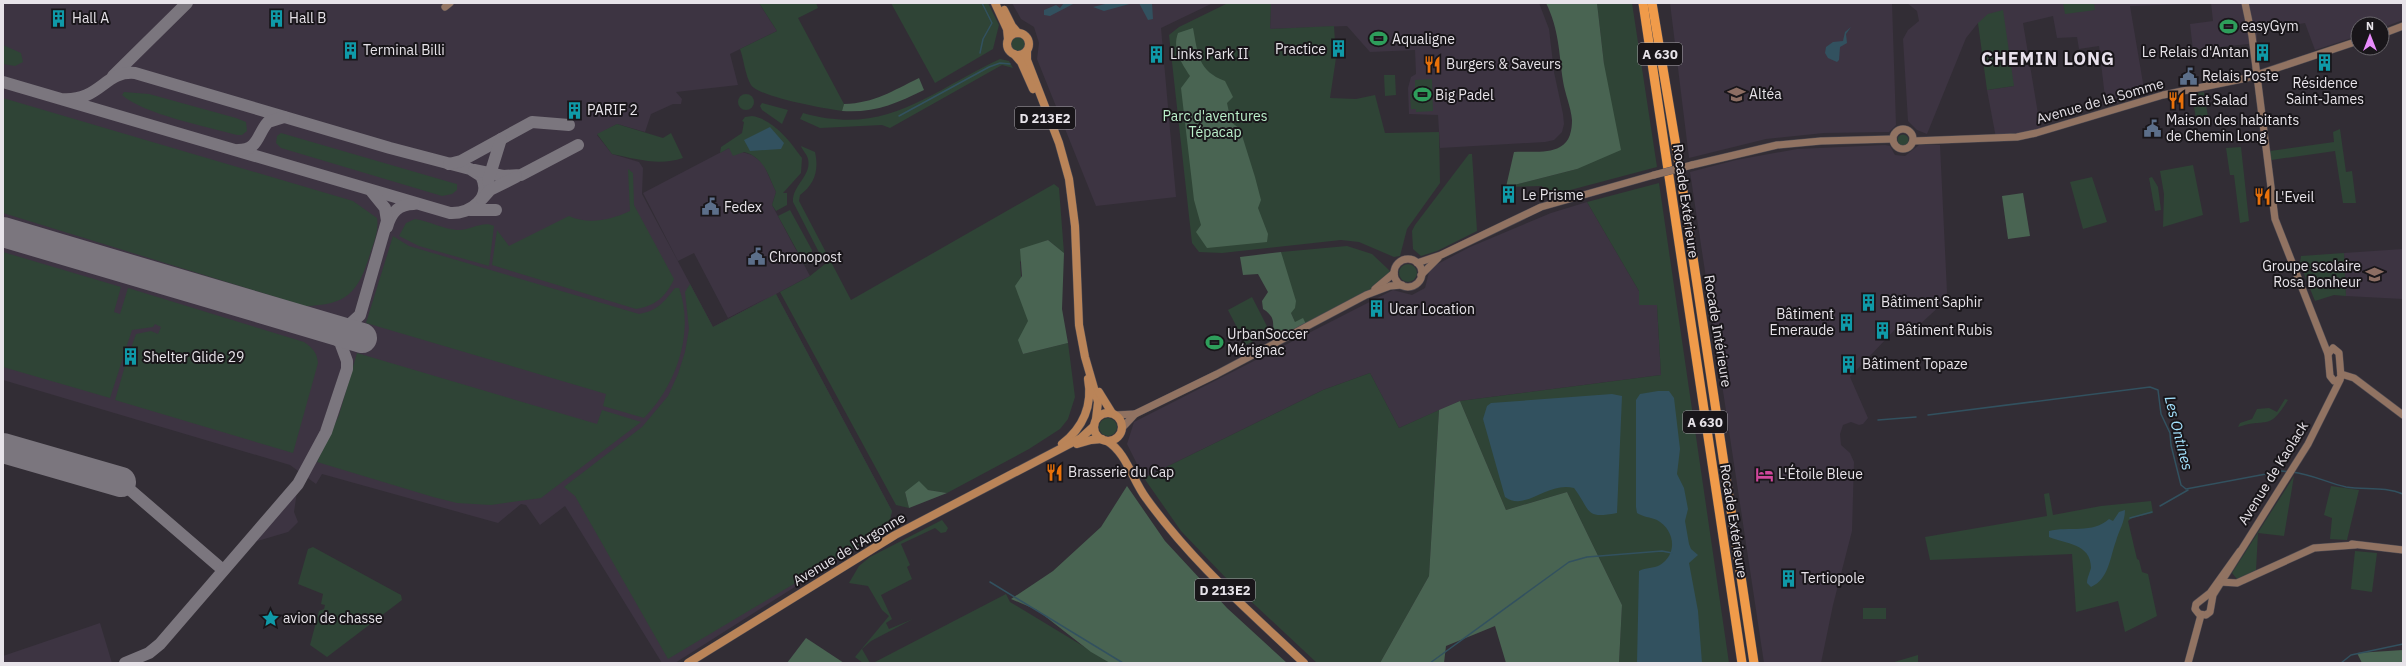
<svg xmlns="http://www.w3.org/2000/svg" width="2406" height="666" font-family="'IBM Plex Sans',sans-serif">
<rect width="100%" height="100%" fill="#322d35"/>
<g fill="#3d3442">
<polygon points="3,3 759,3 777,31 730,54 738,85 676,92 682,99 681,104 673,104 651,114 645,132 617,124 597,135 612,154 639,162 643,168 642,194 713,327 769,297 728,318 694,253 678,261 643,193 729,148 752,155 763,163 776,192 772,205 810,276 776,294 892,511 888,528 675,663 662,663 565,506 540,525 526,505 521,504 498,523 322,474 316,484 290,465 3,380"/>
<polygon points="1012,3 1213,3 1161,28 1176,197 1096,206 1037,59 1039,43 1034,27 1021,19"/>
<polygon points="1271,3 1539,3 1549,29 1554,72 1563,114 1564,124 1562,132 1554,140 1545,142 1440,148 1438,115 1409,114 1408,88 1411,77 1416,74 1415,50 1370,52 1347,26 1270,29"/>
<polygon points="1670,3 1892,3 1896,125 1889,132 1824,133 1766,139 1689,158"/>
<polygon points="1907,3 2190,3 2190,4 2130,6 2144,89 2139,91 2140,93 2127,96 2127,100 2106,106 2099,46 2079,49 2077,37 2057,38 2053,16 2023,23 2041,132 1996,138 1987,90 2014,86 1978,23 1966,38 1927,134 1917,130 1908,121 1903,39 1908,30 1919,21 1917,11"/>
<polygon points="2211,3 2403,3 2403,20 2382,28 2382,24 2358,24 2358,36 2315,50 2305,23 2257,32 2257,43 2193,50 2190,24 2213,21"/>
<polygon points="1885,145 1890,146 1895,155 1905,156 1919,145 1940,145 1947,292 1945,301 1915,329 1903,321 1850,377 1868,418 1863,424 1859,425 1851,422 1843,425 1840,434 1841,445 1850,453 1854,462 1852,531 1833,605 1821,663 1764,663 1690,172 1736,160 1797,149"/>
<polygon points="1587,202 1639,291 1639,305 1657,305 1661,375 1460,401 1399,428 1370,373 1323,390 1144,478 1127,444 1134,422 1393,290 1412,295 1425,288 1430,268 1470,247 1551,213"/>
<polygon points="2403,249 2403,299 2346,296 2344,253"/>
<polygon points="297,492 294,512 298,522 288,532 254,542"/>
<polygon points="100,623 112,663 3,663 3,656"/>
</g>
<g fill="#2f4436">
<path d="M759 3H816L818 8 798 18 844 104 842 111C826 109 759 97 751 85 745 75 744 60 740 49L777 31Z"/>
<polygon points="891,3 988,3 999,25 993,49 935,83"/>
<polygon points="1228,3 1271,3 1270,29 1334,26 1336,58 1330,98 1356,99 1375,95 1385,133 1439,132 1440,183 1407,229 1400,256 1394,257 1359,242 1341,240 1222,253 1199,252 1192,243 1169,35 1179,27"/>
<polygon points="1597,3 1632,3 1657,167 1544,197 1542,186 1506,187 1577,169 1604,64"/>
<polygon points="2063,3 2094,3 2095,10 2065,14"/>
<polygon points="2003,10 2014,86 1987,90 1978,23 1988,14"/>
<circle cx="1018" cy="44" r="7"/>
<polygon points="3,45 21,53 23,62 15,66 3,64"/>
<path d="M1000 59 1009 61 1013 68 1002 65 890 128 882 125 820 128 800 119 803 113C887 137 929 92 1000 59Z"/>
<polygon points="1384,75 1395,75 1396,95 1385,96"/>
<polygon points="1432,79 1433,111 1416,112 1416,109 1411,109 1410,94 1415,93 1415,80"/>
<path d="M124 92 149 94 236 118 246 122 247 131 242 135H237C208 127 143 114 122 95Z"/>
<polygon points="2204,92 2208,117 2196,119 2192,94"/>
<circle cx="746" cy="102" r="8"/>
<path d="M3 98 353 201 377 218C379 231 374 242 370 254 358 293 347 305 305 306L3 213Z"/>
<polygon points="762,103 788,110 782,124 762,110 760,106"/>
<path d="M752 116C773 119 790 141 802 158L801 173 783 193H787V205L776 211 772 205 776 192C768 175 764 157 744 152L733 156 729 148 720 153 721 147 742 133 744 122 742 121 745 117Z"/>
<path d="M617 124 663 138 671 133 683 158C659 166 636 159 612 154L597 134Z"/>
<polygon points="2340,129 2346,172 2352,171 2356,203 2343,203 2335,151 2271,160 2270,151 2334,142 2333,132"/>
<polygon points="281,133 453,183 457,184 457,190 452,194 442,196 281,148 276,143 277,136"/>
<circle cx="1903" cy="140" r="5.5"/>
<path d="M801 146 815 152C819 170 815 184 800 195L799 201 851 300 1054 184 1059 188 1064 253 1048 240 1034 245 1020 262 1023 304 1029 321 1019 340 1023 354 1068 343 1075 397 1068 419 1060 429 1029 449 947 493 928 490 905 492 909 508 896 505 780 292 810 276 825 264 793 202C792 185 812 176 808 159 807 154 802 150 801 146Z"/>
<polygon points="2241,147 2249,221 2240,223 2234,175 2230,175 2226,148"/>
<polygon points="1469,154 1472,154 1477,231 1437,251 1421,256 1413,249 1412,231 1415,225"/>
<polygon points="2193,165 2203,215 2163,227 2164,194 2160,171"/>
<path d="M628 169 633 173 634 205 674 279C666 297 655 306 636 309L492 265 497 230 509 246 569 216C588 225 611 220 630 211Z"/>
<polygon points="2092,177 2107,222 2083,229 2070,182"/>
<polygon points="2152,177 2158,187 2161,210 2155,211 2149,178"/>
<polygon points="1659,183 1729,663 1619,663 1622,605 1567,492 1506,510 1460,401 1661,375 1657,305 1639,305 1639,291 1587,202"/>
<polygon points="790,210 812,250 811,259 805,265 778,216"/>
<path d="M415 219C429 221 443 229 457 230 469 231 483 220 494 226L489 266 419 246 399 236 406 223Z"/>
<path d="M393 236 409 246 639 314C657 311 664 302 675 288H679C695 332 676 386 644 418L603 406 606 394 366 323Z"/>
<path d="M1347 246 1372 254 1390 271C1386 288 1323 315 1306 324L1295 322 1291 313 1281 252Z"/>
<path d="M3 252 121 287 114 312 120 314 128 288 304 342C313 348 317 353 318 363L293 453 115 400 127 359 136 361 139 351 131 348 136 334 151 331 158 334 161 327 155 324 153 327 132 330 110 398 3 367Z"/>
<polygon points="2344,253 2346,296 2334,295 2315,301 2300,264 2301,256"/>
<circle cx="1408" cy="273" r="9"/>
<polygon points="690,284 713,327 776,294 892,511 888,528 668,659 575,496 564,487 642,427 668,396 678,374 685,352 689,329 685,292"/>
<polygon points="1252,297 1270,332 1246,345 1228,310"/>
<polygon points="357,353 597,424 602,410 641,422 541,498 491,505 457,503 433,497 317,462 339,415"/>
<polygon points="1370,373 1399,428 1439,410 1429,576 1380,663 1317,663 1224,576 1181,531 1144,478 1323,390"/>
<path d="M2285 399 2288 400C2268 432 2269 417 2238 427L2240 423 2252 419 2257 409 2269 408 2277 412Z"/>
<circle cx="1108" cy="427" r="9"/>
<polygon points="2294,476 2284,536 2258,533 2256,570 2237,579 2232,573"/>
<polygon points="2331,486 2359,490 2347,540 2330,539 2332,518 2324,515"/>
<polygon points="2049,493 2053,515 2101,506 2151,501 2153,513 2132,518 2128,521 2137,559 2139,560 2142,572 2148,574 2157,616 2125,632 2118,601 2076,612 2072,554 1930,560 1925,537 2047,516 2044,494"/>
<polygon points="942,520 948,528 946,532 941,533 935,528 901,544 910,565 907,567 912,579 881,595 892,619 886,623 889,629 913,619 871,641 862,649 870,663 863,663 855,657 889,616 882,610 868,586 849,583 859,566 870,557"/>
<polygon points="313,547 401,595 402,600 327,657 310,645 319,611 324,609 325,605 321,604 323,594 298,584 308,549"/>
<polygon points="2355,551 2377,553 2372,592 2351,589"/>
<polygon points="1006,594 1010,602 1111,663 873,663"/>
<rect x="1863" y="608" width="23" height="11"/>
<polygon points="1918,655 1918,663 1891,663"/>
</g>
<g fill="#496452">
<path d="M1546 3H1597L1604 64 1621 150 1577 169 1506 187 1514 152C1528 151 1548 154 1560 147 1570 142 1572 130 1572 120 1571 107 1565 94 1563 81 1559 53 1559 29 1546 3Z"/>
<path d="M1193 28C1198 54 1198 71 1225 81L1233 97 1227 103 1231 122 1240 129 1255 177 1261 200 1258 208 1268 234 1267 242 1207 248 1196 232 1201 225 1194 200 1181 88 1190 76C1181 62 1172 49 1178 33Z"/>
<path d="M919 78 924 90C895 104 875 113 842 111L844 104C875 103 892 91 919 78Z"/>
<polygon points="2023,193 2030,236 2008,239 2002,196"/>
<polygon points="1048,240 1064,253 1062,309 1068,343 1023,354 1018,340 1028,321 1015,286 1022,276 1020,249"/>
<path d="M1281 252 1296 301 1295 308 1291 313 1295 322 1303 318 1306 324 1275 340C1270 326 1279 319 1263 309L1262 301 1268 292 1258 274 1243 275 1240 257Z"/>
<polygon points="1460,401 1506,510 1567,492 1622,605 1619,663 1506,663 1495,626 1446,646 1444,663 1380,663 1429,576 1439,410"/>
<polygon points="919,481 928,490 947,493 909,508 905,492"/>
<polygon points="1127,486 1165,541 1227,608 1287,663 1110,663 1091,652 1037,610 1011,599 1053,571 1101,527"/>
<polygon points="806,638 844,663 787,663"/>
<polygon points="2403,650 2403,663 2362,663 2357,653"/>
</g>
<g fill="#32515f">
<polygon points="1064,3 1075,3 1050,16 1044,15 1044,10 1056,5 1060,8"/>
<polygon points="1109,3 1133,3 1104,11 1093,7"/>
<polygon points="1139,3 1152,3 1153,19 1148,20"/>
<polygon points="1851,27 1846,34 1847,43 1840,47 1839,60 1837,62 1828,58 1825,53 1826,47 1833,42 1843,41 1845,32"/>
<polygon points="770,127 784,143 781,149 750,151 744,140"/>
<path d="M1658 391H1669L1674 398 1680 449 1677 474 1684 488 1688 509 1685 521 1689 544 1691 549 1698 555 1689 563 1698 611 1702 663H1637L1639 571C1646 567 1653 569 1660 565 1678 554 1675 530 1657 520 1650 517 1643 517 1637 513L1636 507V400L1640 394Z"/>
<path d="M1612 394 1622 396 1617 513C1584 519 1592 512 1574 488 1547 481 1526 512 1505 497L1483 419 1487 406 1491 403Z"/>
<path d="M2125 510C2125 522 2119 530 2116 541 2110 557 2109 579 2091 587L2087 583C2087 578 2090 572 2091 568 2091 543 2065 544 2049 537V531C2068 526 2093 534 2109 519L2113 521 2119 512Z"/>
</g>
<g fill="none" stroke-linecap="round" stroke-linejoin="round">
<g stroke="#32515f" stroke-width="1.5">
<polyline points="980,53 983,39 992,23 982,3"/>
<polyline points="899,116 989,67 1000,63 1010,64"/>
<polyline points="1928,415 2150,387 2158,390 2161,414 2170,433 2171,445 2181,485 2186,489 2282,471 2289,472"/>
<polyline points="1878,420 1916,417"/>
<path d="M2292 472C2311 474 2328 483 2346 487 2365 490 2385 486 2403 494"/>
<polyline points="2160,506 2188,490"/>
<polyline points="2130,518 2152,512"/>
<polyline points="990,582 1123,663"/>
<polyline points="1430,663 1569,562 1587,557 1662,551 1672,553"/>
<polyline points="2341,663 2351,655 2403,644"/>
</g>
<g stroke="#7b767e" stroke-width="12">
<polyline points="113,76 187,3"/>
<path d="M3 82 450 213C470 214 493 198 481 176L470 169 390 148 135 73C104 70 101 102 61 99"/>
<path d="M238 150C259 150 257 134 268 122L284 117"/>
<polyline points="449,164 461,161 532,122 569,125"/>
<polyline points="474,170 503,176 521,175 578,145"/>
<polyline points="488,181 501,139"/>
<polyline points="482,199 490,190 516,177"/>
<polyline points="470,210 496,210"/>
<path d="M387 227C391 213 398 204 414 204"/>
<polyline points="322,327 334,329 347,327 360,315 387,221 385,208 372,192"/>
<polyline points="121,482 223,570"/>
<polyline points="125,663 149,653 160,644 298,484 326,432 347,369 347,361 340,342 317,326"/>
</g>
<g stroke="#7b767e" stroke-width="30">
<polyline points="3,232 362,338"/>
<polyline points="3,448 121,482"/>
</g>
<defs>
<g id="secondary">
<polyline points="2245,3 2252,36 2275,219 2328,354"/>
<polyline points="445,7 450,3"/>
<polyline points="2382,34 2403,26"/>
<circle cx="1903" cy="139" r="10"/>
<polyline points="1913,141 2017,137 2036,133 2163,95 2247,78 2358,41"/>
<polyline points="1692,165 1777,145 1821,141 1893,139"/>
<circle cx="1408" cy="273" r="14"/>
<polyline points="1417,263 1441,255 1541,207 1654,175"/>
<polyline points="1421,275 1438,258"/>
<polyline points="1375,289 1394,273"/>
<polygon points="2333,348 2339,353 2341,377 2337,381 2334,381 2330,376 2328,354"/>
<polyline points="2341,374 2354,378 2403,415"/>
<polyline points="1115,415 1135,414"/>
<polyline points="1122,428 1135,414 1217,374 1366,295 1390,286 1402,285"/>
<polyline points="2352,544 2403,550"/>
<polyline points="2240,551 2210,593 2196,604 2195,609 2199,614 2206,615 2210,612 2213,595 2308,444 2340,380"/>
<polyline points="2220,582 2237,583 2314,548 2355,545"/>
<polyline points="2188,663 2201,615"/>
</g>
<g id="primary">
<polyline points="995,3 1007,29 1008,39"/>
<polyline points="1004,10 1012,26 1018,33"/>
<circle cx="1018" cy="44" r="11"/>
<polyline points="1027,51 1027,60 1059,143 1069,179 1075,226 1079,325 1085,357 1098,402 1096,419"/>
<polyline points="1014,54 1021,62 1033,89"/>
<polyline points="1099,392 1112,413"/>
<circle cx="1108" cy="427" r="14"/>
<path d="M1107 441C1126 452 1133 481 1146 498 1193 563 1246 608 1304 663"/>
<path d="M1062 444C1083 428 1093 405 1088 379"/>
<polyline points="1077,444 1091,440 1102,439"/>
<polyline points="688,663 895,535 1081,438 1094,426"/>
</g>
<g id="highway">
<polyline points="1643,3 1742,663"/>
<polyline points="1652,3 1678,158 1754,663"/>
</g>
</defs>
<use href="#secondary" stroke="#4f4b52" stroke-width="8"/>
<use href="#primary" stroke="#4f4b52" stroke-width="9"/>
<use href="#highway" stroke="#4f4b52" stroke-width="10"/>
<use href="#secondary" stroke="#917362" stroke-width="7"/>
<use href="#primary" stroke="#ba8458" stroke-width="8"/>
<use href="#highway" stroke="#f09b4a" stroke-width="9"/>
<defs>
<polyline id="secondary-bridge" points="1654,175 1692,165"/>
</defs>
<use href="#secondary-bridge" stroke="#4f4b52" stroke-width="8" stroke-linecap="butt"/>
<use href="#secondary-bridge" stroke="#917362" stroke-width="7"/>
</g>
<defs>
<symbol id="building-bare" viewBox="-9 -9 18 18"><path d="M-4-6H4V6H1V3H-1V6H-4ZM-2.5-4.3h1.7v1.8h-1.7ZM.8-4.3h1.7v1.8H.8ZM-2.5-1h1.7V.8h-1.7ZM.8-1h1.7V.8H.8Z" fill="#0f9aa8" stroke="#19161a" stroke-width="2.5" paint-order="stroke"/></symbol>
<symbol id="stadium-bare" viewBox="-9 -9 18 18"><path d="M0-5a6.5 5 0 1 0 0 10a6.5 5 0 1 0 0-10ZM-3.5-1.8h7v3.6h-7Z" fill="#2e9e5b" stroke="#19161a" stroke-width="2.5" paint-order="stroke"/></symbol>
<symbol id="restaurant-bare" viewBox="-9 -9 18 18"><path d="M-5-6h1v4h1v-4h1v4h1v-4h1v5L-1.5 .5V6h-2V.5L-5-1ZM5-6V6H3V1.5H1.5Q1.5-4 5-6Z" fill="#e8710a" stroke="#19161a" stroke-width="2.5" paint-order="stroke"/></symbol>
<symbol id="civic-bare" viewBox="-9 -9 18 18"><path d="M-.6-6.5H3V-4.5H.6V-3L4-1V1h2V6H-6V1h2V-1L-.6-3ZM-1.2 2.5V6h2.4V2.5Z" fill="#5c6f8a" stroke="#19161a" stroke-width="2.5" paint-order="stroke"/></symbol>
<symbol id="university-bare" viewBox="-9 -9 18 18"><path d="M0-5L7-2L0 1L-7-2ZM-4 1L0 2.5L4 1V4Q0 6-4 4Z" fill="#8d6e63" stroke="#19161a" stroke-width="2.5" paint-order="stroke"/></symbol>
<symbol id="school-bare" viewBox="-9 -9 18 18"><path d="M0-5L7-2L0 1L-7-2ZM-4 1L0 2.5L4 1V4Q0 6-4 4Z" fill="#8d6e63" stroke="#19161a" stroke-width="2.5" paint-order="stroke"/></symbol>
<symbol id="hotel-bare" viewBox="-9 -9 18 18"><path d="M-6-4.5h1.5V1H6V5H4.5V3h-9V5H-6ZM-4 0a1.8 1.8 0 1 1 3.6 0ZM.5 0V-2.5h3Q6-2.5 6 0Z" fill="#d1479c" stroke="#19161a" stroke-width="2.5" paint-order="stroke"/></symbol>
<symbol id="sight-bare" viewBox="-9 -9 18 18"><path d="M0-6L1.8-2.2L6-1.7L2.9 1.2L3.7 5.4L0 3.3L-3.7 5.4L-2.9 1.2L-6-1.7L-1.8-2.2Z" fill="#0f9aa8" stroke="#19161a" stroke-width="2.5" paint-order="stroke"/></symbol>
</defs>
<g fill-rule="evenodd">
<use href="#building-bare" x="46" y="6" width="25" height="25"/>
<use href="#building-bare" x="264" y="6" width="25" height="25"/>
<use href="#stadium-bare" x="2216" y="14" width="25" height="25"/>
<use href="#stadium-bare" x="1366" y="26" width="25" height="25"/>
<use href="#building-bare" x="1326" y="36" width="25" height="25"/>
<use href="#building-bare" x="338" y="38" width="25" height="25"/>
<use href="#building-bare" x="2250" y="40" width="25" height="25"/>
<use href="#building-bare" x="1144" y="42" width="25" height="25"/>
<use href="#building-bare" x="2312" y="50" width="25" height="25"/>
<use href="#restaurant-bare" x="1420" y="52" width="25" height="25"/>
<use href="#civic-bare" x="2176" y="64" width="25" height="25"/>
<use href="#university-bare" x="1724" y="82" width="25" height="25"/>
<use href="#stadium-bare" x="1410" y="82" width="25" height="25"/>
<use href="#restaurant-bare" x="2164" y="88" width="25" height="25"/>
<use href="#building-bare" x="562" y="98" width="25" height="25"/>
<use href="#civic-bare" x="2140" y="116" width="25" height="25"/>
<use href="#building-bare" x="1496" y="182" width="25" height="25"/>
<use href="#restaurant-bare" x="2250" y="184" width="25" height="25"/>
<use href="#civic-bare" x="698" y="194" width="25" height="25"/>
<use href="#civic-bare" x="744" y="244" width="25" height="25"/>
<use href="#school-bare" x="2362" y="262" width="25" height="25"/>
<use href="#building-bare" x="1856" y="290" width="25" height="25"/>
<use href="#building-bare" x="1364" y="296" width="25" height="25"/>
<use href="#building-bare" x="1834" y="310" width="25" height="25"/>
<use href="#building-bare" x="1870" y="318" width="25" height="25"/>
<use href="#stadium-bare" x="1202" y="330" width="25" height="25"/>
<use href="#building-bare" x="118" y="344" width="25" height="25"/>
<use href="#building-bare" x="1836" y="352" width="25" height="25"/>
<use href="#restaurant-bare" x="1042" y="460" width="25" height="25"/>
<use href="#hotel-bare" x="1752" y="462" width="25" height="25"/>
<use href="#building-bare" x="1776" y="566" width="25" height="25"/>
<use href="#sight-bare" x="258" y="606" width="25" height="25"/>
</g>
<g text-anchor="middle" dominant-baseline="central" stroke-width="4" stroke-linejoin="round" paint-order="stroke">
<g fill="#19161a" stroke="#a9a6ab" stroke-width="1">
<rect x="1638" y="43" width="44" height="22" rx="3"/>
<rect x="1015" y="107" width="60" height="22" rx="3"/>
<rect x="1683" y="411" width="44" height="22" rx="3"/>
<rect x="1195" y="579" width="60" height="22" rx="3"/>
</g>
<g font-size="13" font-weight="bold" fill="#e7e3e9">
<text x="1660" y="54">A 630</text>
<text x="1045" y="118">D 213E2</text>
<text x="1705" y="422">A 630</text>
<text x="1225" y="590">D 213E2</text>
</g>
<g font-size="14" fill="#e7e3e9" stroke="#19161a" text-anchor="start">
<text x="72" y="18">Hall A</text>
<text x="289" y="18">Hall B</text>
<text x="2241" y="26">easyGym</text>
<text x="1392" y="39">Aqualigne</text>
<text x="1326" y="49" text-anchor="end">Practice</text>
<text x="363" y="50">Terminal Billi</text>
<text x="2249" y="52" text-anchor="end">Le Relais d'Antan</text>
<text x="1170" y="54">Links Park II</text>
<text x="1446" y="64">Burgers &amp; Saveurs</text>
<text x="2202" y="76">Relais Poste</text>
<text x="2325" y="83" text-anchor="middle">Résidence<tspan x="2325" dy="16">Saint-James</tspan></text>
<text x="1749" y="94">Altéa</text>
<text x="1435" y="95">Big Padel</text>
<text x="2189" y="100">Eat Salad</text>
<text x="587" y="110">PARIF 2</text>
<text x="2166" y="120">Maison des habitants<tspan x="2166" dy="16">de Chemin Long</tspan></text>
<text x="1522" y="195">Le Prisme</text>
<text x="2275" y="197">L'Eveil</text>
<text x="724" y="207">Fedex</text>
<text x="769" y="257">Chronopost</text>
<text x="2361" y="266" text-anchor="end">Groupe scolaire<tspan x="2361" dy="16">Rosa Bonheur</tspan></text>
<text x="1881" y="302">Bâtiment Saphir</text>
<text x="1389" y="309">Ucar Location</text>
<text x="1834" y="314" text-anchor="end">Bâtiment<tspan x="1834" dy="16">Emeraude</tspan></text>
<text x="1896" y="330">Bâtiment Rubis</text>
<text x="1227" y="334">UrbanSoccer<tspan x="1227" dy="16">Mérignac</tspan></text>
<text x="143" y="357">Shelter Glide 29</text>
<text x="1862" y="364">Bâtiment Topaze</text>
<text x="1068" y="472">Brasserie du Cap</text>
<text x="1778" y="474">L'Étoile Bleue</text>
<text x="1801" y="578">Tertiopole</text>
<text x="283" y="618">avion de chasse</text>
</g>
<g font-size="14" fill="#e7e3e9" stroke="#19161a">
<text transform="translate(2100 101) rotate(-16)">Avenue de la Somme</text>
<text transform="translate(1686 201) rotate(82)">Rocade Extérieure</text>
<text transform="translate(1718 331) rotate(81)">Rocade Intérieure</text>
<text transform="translate(2273 473) rotate(-58)">Avenue de Kaolack</text>
<text transform="translate(1734 521) rotate(81)">Rocade Extérieure</text>
<text transform="translate(849 549) rotate(-31)">Avenue de l'Argonne</text>
</g>
<g font-size="14" fill="#bbf0cb" stroke="#19161a">
<text x="1215" y="116">Parc d'aventures<tspan x="1215" dy="16">Tépacap</tspan></text>
</g>
<g font-size="15" font-style="italic" fill="#a2e0fc" stroke="#19161a">
<text transform="translate(2179 433) rotate(76)">Les Ontines</text>
</g>
<g font-size="18" font-weight="bold" letter-spacing="1" fill="#e8e1ec" stroke="#19161a">
<text x="2048" y="58">CHEMIN LONG</text>
</g>
</g>
<rect width="2406" height="666" fill="none" stroke="#e7e3e9" stroke-width="8"/>
<g transform="translate(2370 36)"><circle r="19" fill="#19161a" stroke="#6b686d"/>
<path d="M0-3L7 15L0 10L-7 15Z" fill="#ea8dfd"/>
<text y="-6" font-size="11" font-weight="bold" text-anchor="middle" fill="#e7e3e9">N</text>
</g>
</svg>
